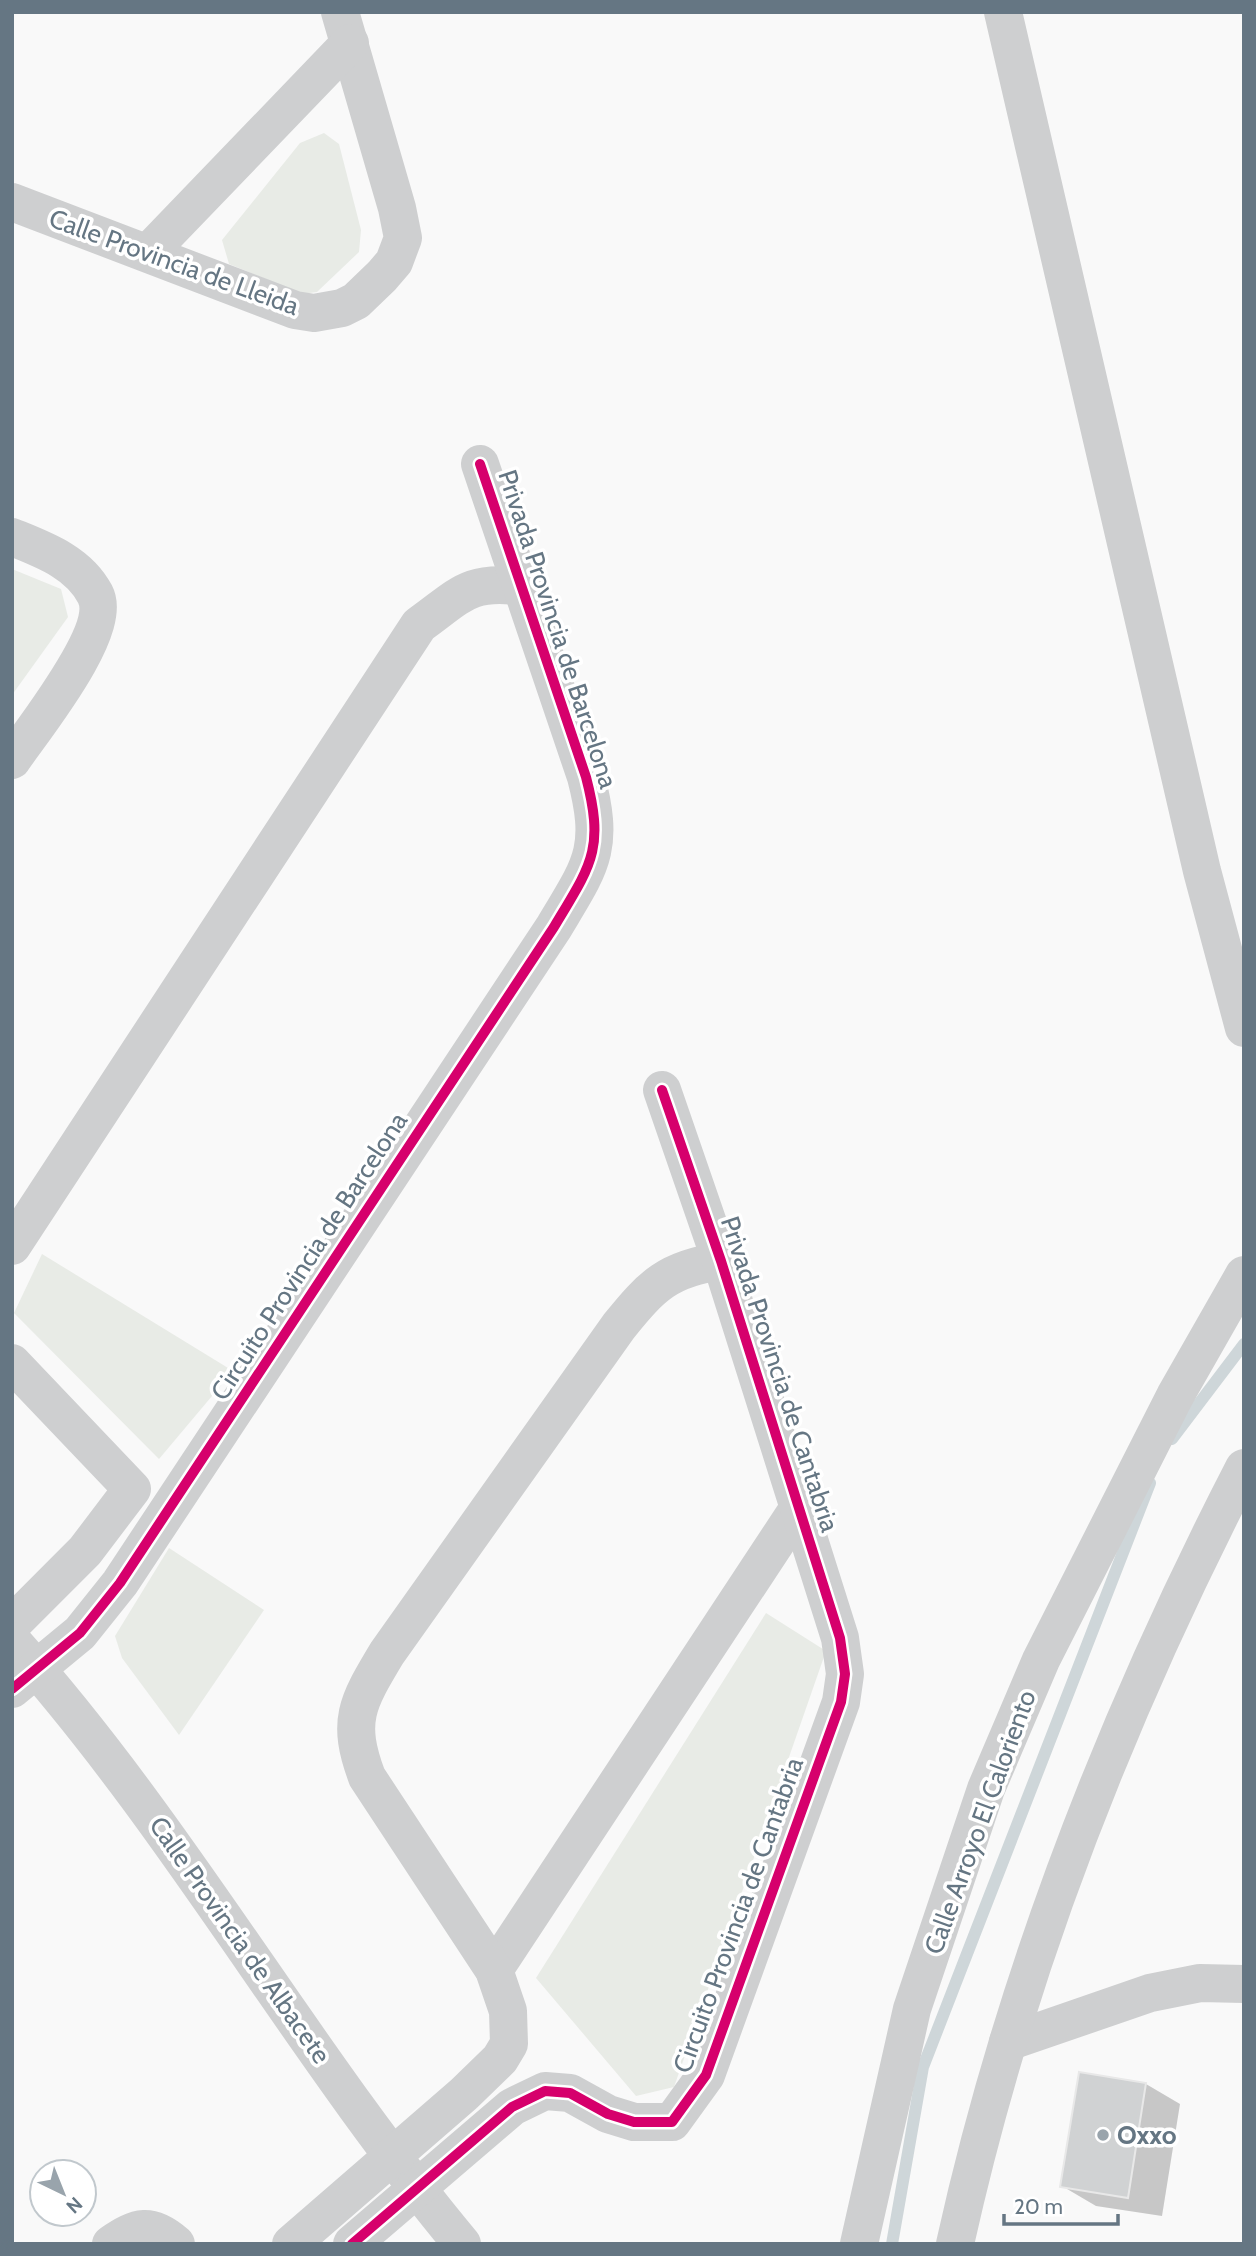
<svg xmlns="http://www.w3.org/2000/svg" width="1256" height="2256" font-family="Cabin,sans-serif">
<rect width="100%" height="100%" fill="#f9f9f9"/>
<g fill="#e8ebe6">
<polygon points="324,133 339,144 361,230 359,252 317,292 302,294 229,264 222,240 300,143"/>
<polygon points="12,569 61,589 68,617 12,695"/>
<polygon points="42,1254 233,1371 159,1459 14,1313"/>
<polygon points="169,1548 264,1610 179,1735 122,1658 115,1636"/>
<polygon points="766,1613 826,1651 674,2087 636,2096 536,1978"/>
</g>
<polygon fill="#0003" points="1080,2074 1146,2084 1180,2104 1162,2216 1096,2206 1062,2186"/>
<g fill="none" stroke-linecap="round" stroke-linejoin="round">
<g stroke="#ced6d9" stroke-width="12">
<polyline points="1172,1439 1244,1344"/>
<polyline points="892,2244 923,2067 1150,1483"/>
</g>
</g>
<polygon fill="#d0d2d3" stroke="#e8e8e8" stroke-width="2" points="1079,2072 1146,2083 1128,2198 1060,2187"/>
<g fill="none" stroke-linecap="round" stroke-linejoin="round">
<g stroke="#cecfd0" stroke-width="38">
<polyline points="1003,12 1202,871 1244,1028"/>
<polyline points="12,202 295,310 314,313 342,308 356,301 382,276 394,262 403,238 397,208 340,12"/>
<polyline points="148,253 350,43"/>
<path d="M12 537C44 550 78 562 95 594 114 630 33 729 12 760"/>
<path d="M12 1246 419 625C460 596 468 579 523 587"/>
<polyline points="12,1363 132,1489 85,1551 12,1624"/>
<path d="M12 1641C180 1829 301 2051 462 2244"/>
<path d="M12 1689 80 1633 120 1583 554 927C591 865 605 850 586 777L480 464"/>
<polyline points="494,1970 800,1506"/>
<polyline points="1008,2042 1150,1993 1200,1983 1244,1984"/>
<path d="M111 2244C137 2226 151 2222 176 2244"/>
<path d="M291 2244 464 2094 500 2059 509 2044 508 2011 494 1970 367 1777C346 1721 357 1703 387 1653L619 1326C652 1285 668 1269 721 1261"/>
<polyline points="352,2244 512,2107 545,2091 570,2093 608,2114 634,2122 672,2122 706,2075 841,1702 845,1674 840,1638 721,1261 662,1090"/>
<polyline points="859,2244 912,2009 986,1789 1041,1660 1175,1396 1244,1275"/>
<path d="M955 2244C1015 1973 1117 1714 1244 1468"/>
</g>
<defs>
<g id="cycleway">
<path d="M12 1689 80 1633 120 1583 554 927C591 865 605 850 586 777L480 464"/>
<polyline points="352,2244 512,2107 545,2091 570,2093 608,2114 634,2122 672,2122 706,2075 841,1702 845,1674 840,1638 721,1261 662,1090"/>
</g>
</defs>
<use href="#cycleway" stroke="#fff" stroke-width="15"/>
<use href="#cycleway" stroke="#d6006c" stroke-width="10"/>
</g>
<circle fill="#99a4ac" stroke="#fff" stroke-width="2.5" cx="1103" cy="2135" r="7"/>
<g text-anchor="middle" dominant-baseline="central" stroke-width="7" stroke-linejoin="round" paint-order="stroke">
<g font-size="26" fill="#657683" stroke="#fff">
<text transform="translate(174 262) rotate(20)">Calle Provincia de Lleida</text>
<text transform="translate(558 629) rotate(72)">Privada Provincia de Barcelona</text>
<text transform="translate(309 1256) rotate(-57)">Circuito Provincia de Barcelona</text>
<text transform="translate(780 1374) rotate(72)">Privada Provincia de Cantabria</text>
<text transform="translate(980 1822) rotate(-70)">Calle Arroyo El Caloriento</text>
<text transform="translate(738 1915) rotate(-70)">Circuito Provincia de Cantabria</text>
<text transform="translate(240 1940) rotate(55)">Calle Provincia de Albacete</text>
</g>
<g font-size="26" font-weight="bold" fill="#657683" stroke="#fff" text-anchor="start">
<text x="1117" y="2135">Oxxo</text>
</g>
</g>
<rect width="1256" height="2256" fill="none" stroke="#657683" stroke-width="28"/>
<g transform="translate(63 2193) rotate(137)"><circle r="33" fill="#ffffff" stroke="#c1c8cd" stroke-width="2"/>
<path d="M0-5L12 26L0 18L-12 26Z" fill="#99a4ac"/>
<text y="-10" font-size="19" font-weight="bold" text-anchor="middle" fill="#657683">N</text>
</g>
<path d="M1004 2214v10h114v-10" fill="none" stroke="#657683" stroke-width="3.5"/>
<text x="1014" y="2214" font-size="21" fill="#657683" stroke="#ffffff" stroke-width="5" paint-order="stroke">20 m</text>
</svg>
